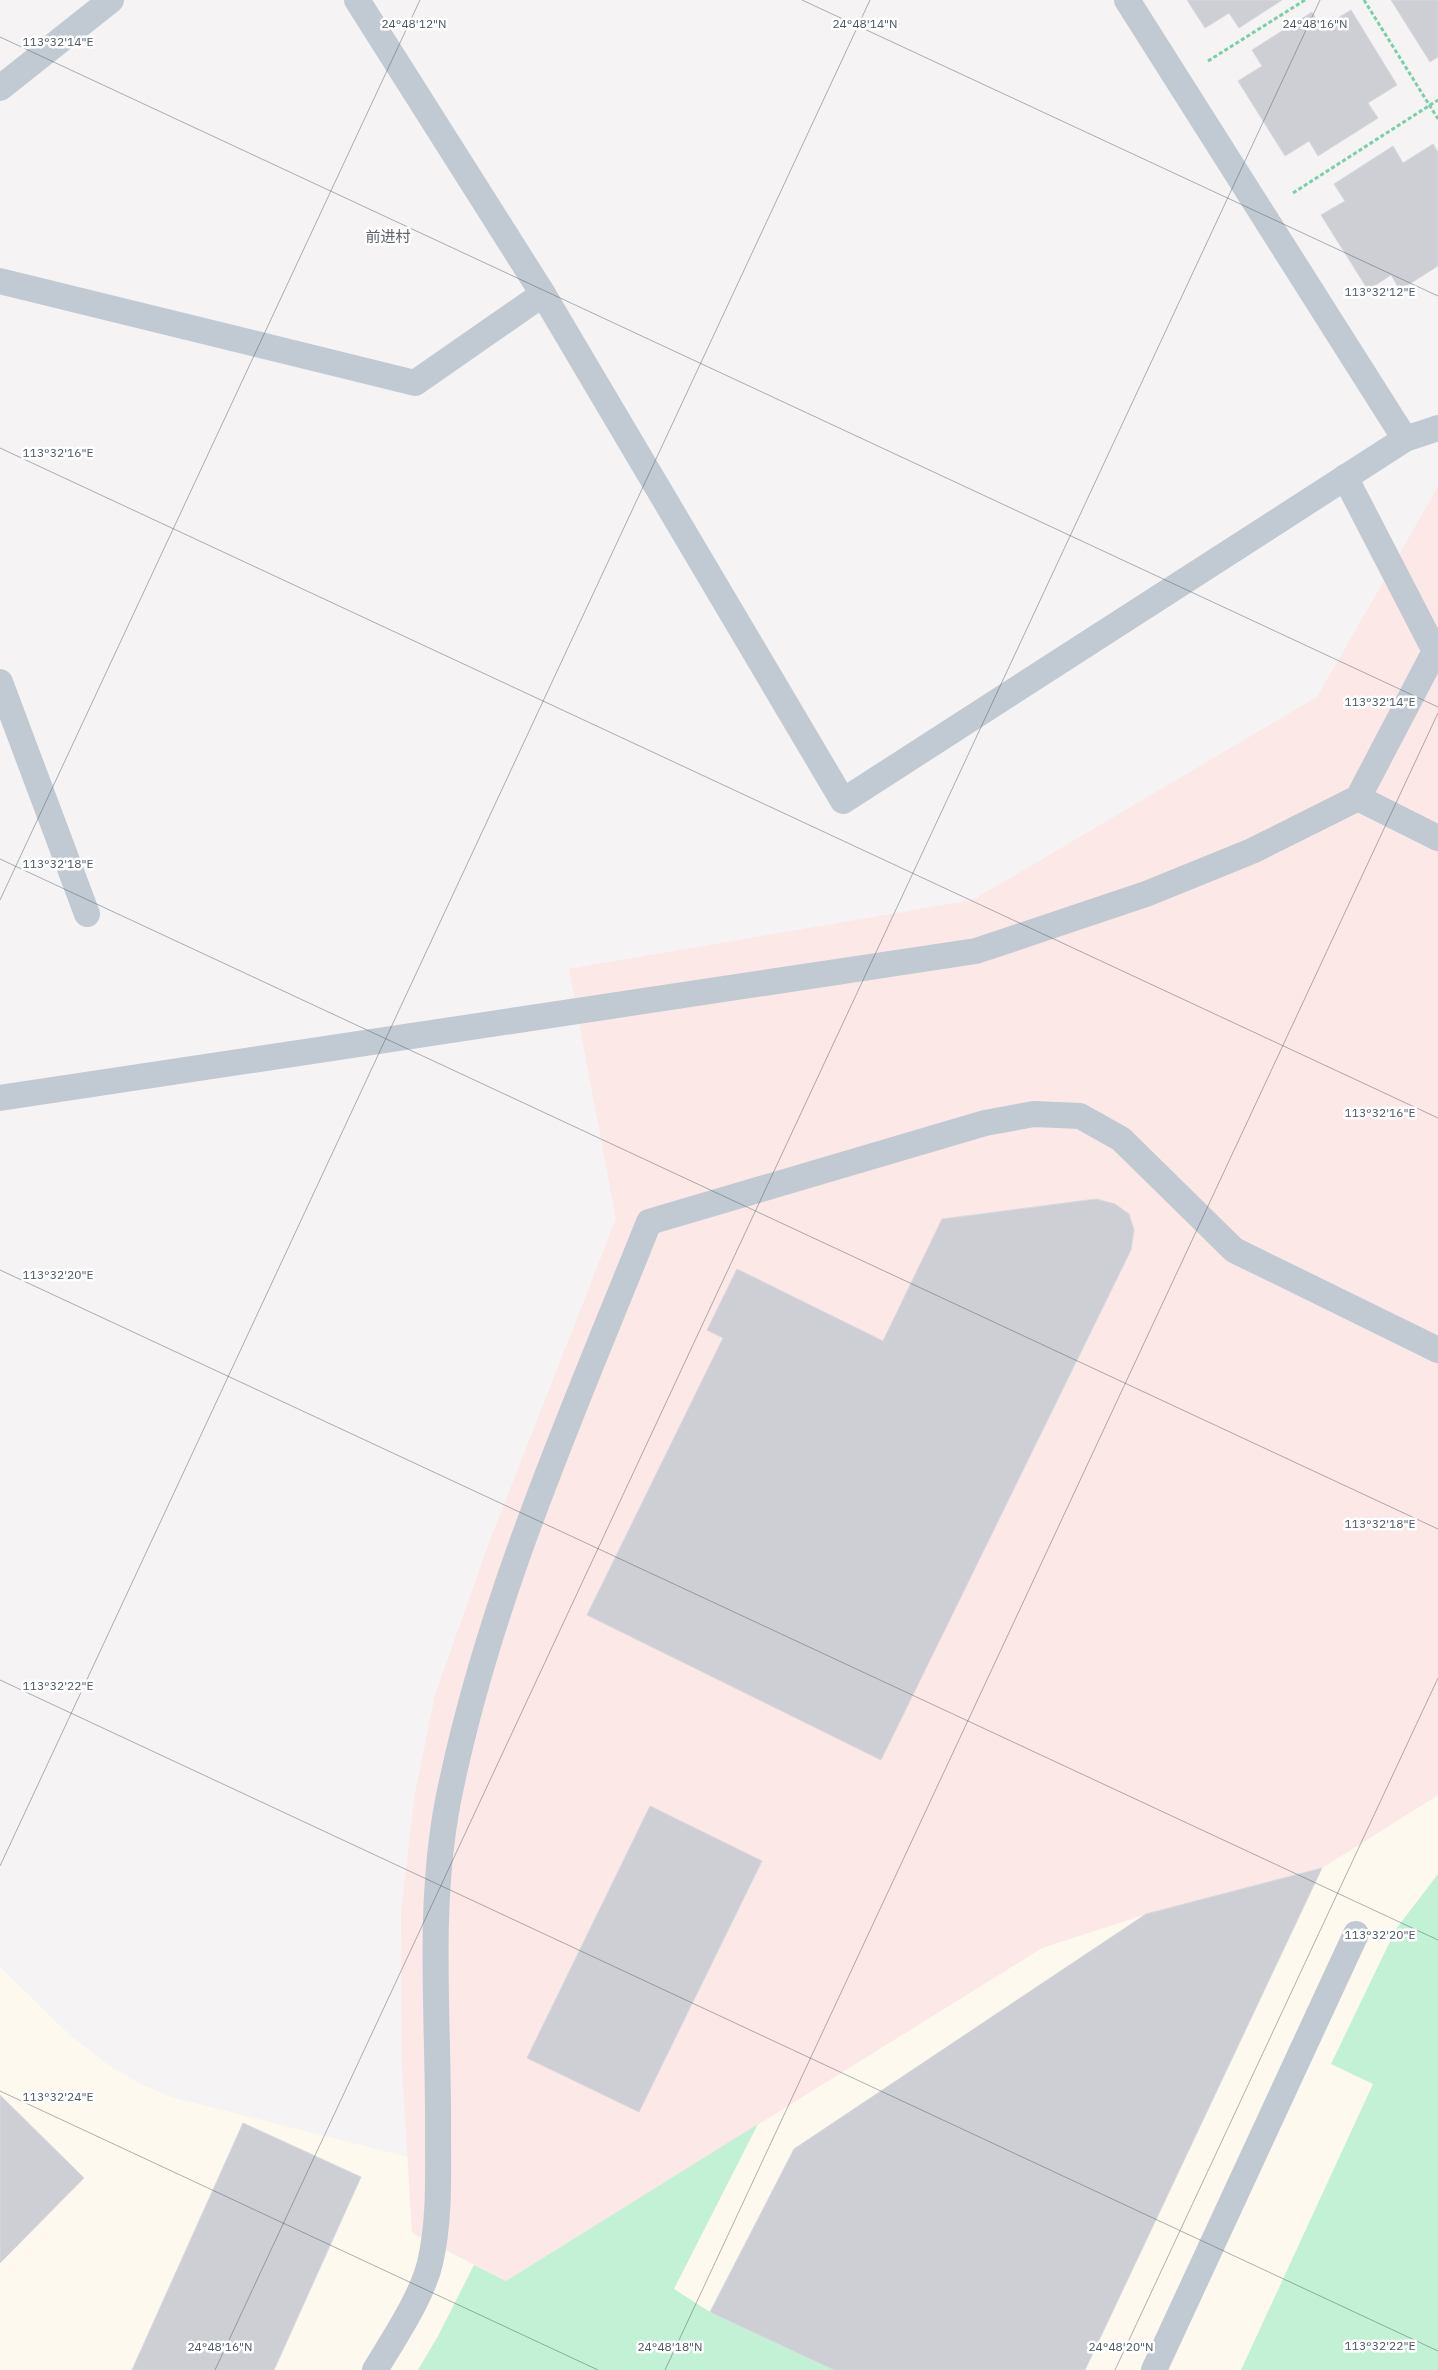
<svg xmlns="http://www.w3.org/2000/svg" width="1438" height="2370" font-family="'IBM Plex Sans','Noto Sans SC',sans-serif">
<rect width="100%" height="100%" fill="#f5f3f3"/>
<polygon fill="#fdf9ef" points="1438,1795 1438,2370 0,2370 0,1967 72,2037 110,2066 141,2084 171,2097 408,2157 412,2233 506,2281 1042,1948 1146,1914 1322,1868"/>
<polygon fill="#fce8e6" points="1438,487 1438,1795 1322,1868 1146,1914 1042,1948 506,2281 412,2233 402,2066 401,1912 415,1794 435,1695 489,1543 616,1219 569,969 973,900 1317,697"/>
<g fill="#c3f1d5">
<polygon points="1438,1874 1438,2370 1241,2370 1373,2084 1331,2064 1396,1929"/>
<polygon points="758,2124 674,2289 710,2312 834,2370 418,2370 438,2336 474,2265 506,2281"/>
</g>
<g fill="#cdcfd5" stroke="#d7d9de">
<polygon points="1187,0 1282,0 1239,28 1229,13 1205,28"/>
<polygon points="1391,0 1438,0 1438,57 1430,62"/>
<polygon points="1351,10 1397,85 1368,103 1378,118 1318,156 1309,141 1285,156 1238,81 1262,66 1252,50 1312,12 1321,28"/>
<polygon points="1433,144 1438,152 1438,266 1400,290 1391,275 1368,290 1321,215 1345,201 1334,184 1393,146 1403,163"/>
<polygon points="1096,1199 1115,1204 1129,1214 1134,1230 1131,1250 881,1760 587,1615 723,1338 707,1330 737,1269 883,1341 942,1219"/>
<polygon points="650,1806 762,1861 639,2112 527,2058"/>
<polygon points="1322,1868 1085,2370 834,2370 710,2312 794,2149 1146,1914"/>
<polygon points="0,2095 84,2178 0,2263"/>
<polygon points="243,2123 361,2177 274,2370 132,2370"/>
</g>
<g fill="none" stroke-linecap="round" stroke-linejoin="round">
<g stroke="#7ad0a6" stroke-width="3" stroke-dasharray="4 2.5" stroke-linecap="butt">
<polyline points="1364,0 1438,119"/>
<polyline points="1208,61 1305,0"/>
<polyline points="1293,193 1438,100"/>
</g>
<g stroke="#c1cad2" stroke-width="26">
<polyline points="357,0 543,294 843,801 1405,439 1438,428"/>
<polyline points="1127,0 1405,439"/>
<polyline points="0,88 111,0"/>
<polyline points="0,281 415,383 543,294"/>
<polyline points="0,682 87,914"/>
<polyline points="1358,798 1438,838"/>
<polyline points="0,1098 976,951 1146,894 1252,851 1358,798 1435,651 1345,477"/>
<path d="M375 2370C393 2340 422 2297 430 2263 440 2220 438 2175 438 2131 439 2022 427 1910 448 1801 488 1600 573 1412 649 1222L985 1123 1034 1114 1080 1116 1121 1139 1234 1250 1438 1350"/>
<polyline points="1154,2370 1356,1934"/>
</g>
</g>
<path fill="none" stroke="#4a5661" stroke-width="1" stroke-opacity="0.45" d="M802 0 1438 296M0 37 1438 707M0 448 1438 1118M0 859 1438 1529M0 900 420 0M0 1270 1438 1940M0 1680 1438 2351M0 1866 870 0M0 2091 598 2370M215 2370 1320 0M665 2370 1438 713M1115 2370 1438 1678"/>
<g text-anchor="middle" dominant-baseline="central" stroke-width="5" stroke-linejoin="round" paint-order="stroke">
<g font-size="15" fill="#5f6368" stroke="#fff">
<text x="388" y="236">前进村</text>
</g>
</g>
<g font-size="12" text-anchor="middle" fill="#4a5661" stroke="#fff" stroke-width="5" stroke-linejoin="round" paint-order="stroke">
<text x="414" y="28">24°48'12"N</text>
<text x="865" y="28">24°48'14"N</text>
<text x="1315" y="28">24°48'16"N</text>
<text x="58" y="46">113°32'14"E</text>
<text x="1380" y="296">113°32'12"E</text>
<text x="58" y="457">113°32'16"E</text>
<text x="1380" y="706">113°32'14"E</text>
<text x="58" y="868">113°32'18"E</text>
<text x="1380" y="1117">113°32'16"E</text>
<text x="58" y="1279">113°32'20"E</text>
<text x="1380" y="1528">113°32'18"E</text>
<text x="58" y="1690">113°32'22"E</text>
<text x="1380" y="1939">113°32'20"E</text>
<text x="58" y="2101">113°32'24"E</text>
<text x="1380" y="2350">113°32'22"E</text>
<text x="220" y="2351">24°48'16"N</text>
<text x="670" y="2351">24°48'18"N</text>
<text x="1121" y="2351">24°48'20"N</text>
</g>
</svg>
